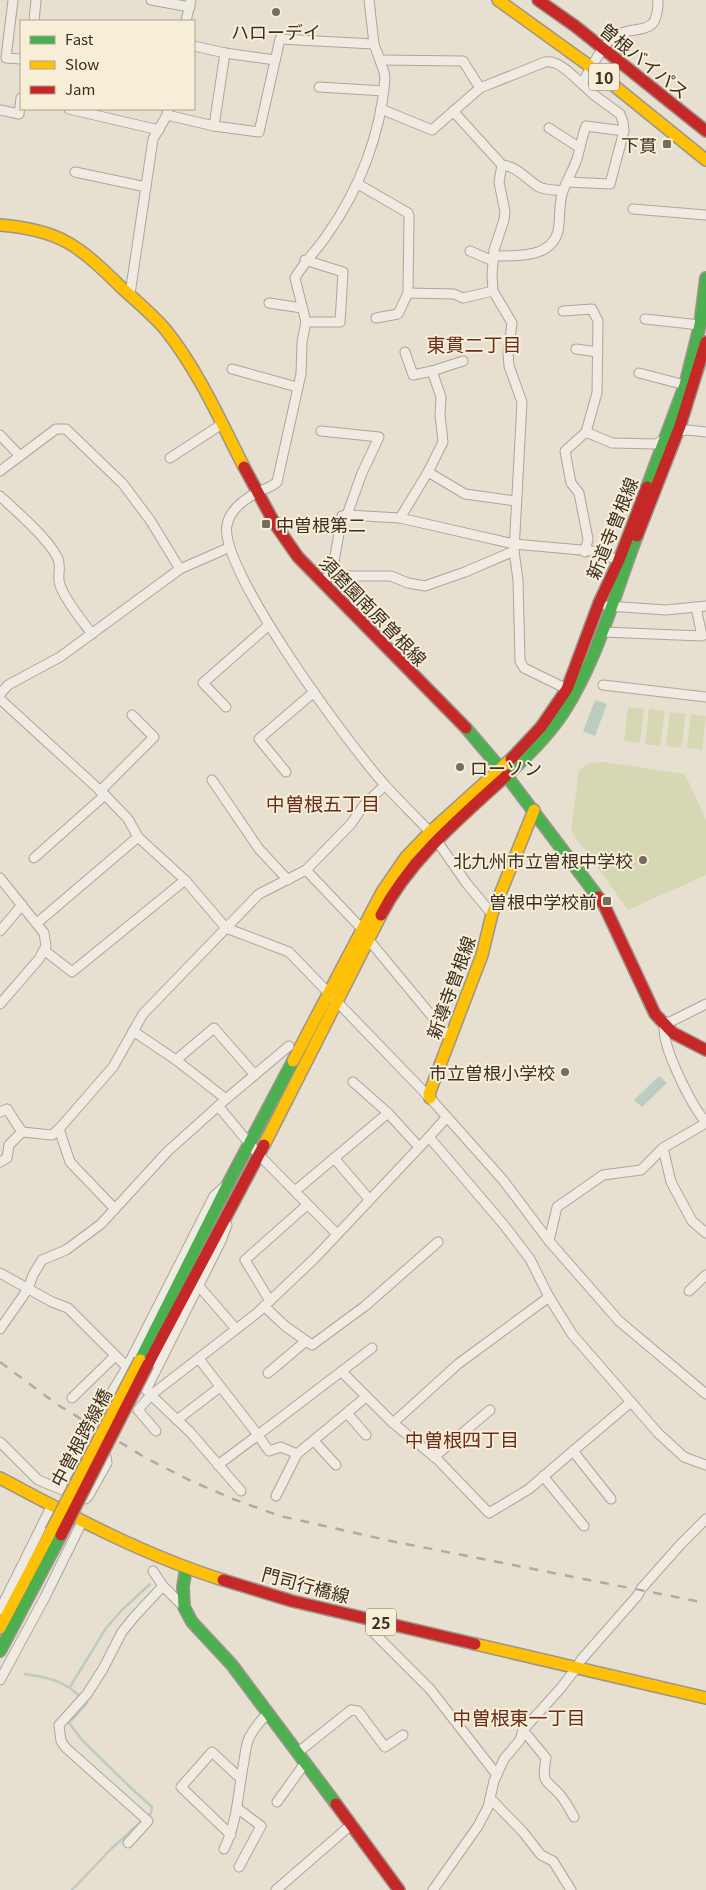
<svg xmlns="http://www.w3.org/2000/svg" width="706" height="1890" font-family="Georgia,'Noto Sans JP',serif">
<rect width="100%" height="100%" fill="#e7e0d1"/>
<g fill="#d6d7b3">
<polygon points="628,707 644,709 640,743 624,741"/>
<polygon points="649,709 665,711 660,746 645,744"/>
<polygon points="670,712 686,714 681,748 666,746"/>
<polygon points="691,714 706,716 702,750 687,748"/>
<polygon points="603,762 685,774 706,820 706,875 628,910 571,831 579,770 590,763"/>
</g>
<g fill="#bcccc2">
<polygon points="595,700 607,704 595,736 583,731"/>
<polygon points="659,1076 667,1083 642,1107 634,1100"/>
</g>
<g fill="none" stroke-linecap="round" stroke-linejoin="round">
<g stroke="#bcccc2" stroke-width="2.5">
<path d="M25 1674C53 1678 67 1682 87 1703L69 1723 82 1740 131 1788 152 1807 151 1813 146 1818"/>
<polyline points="70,1687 106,1628 122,1610 150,1584"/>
<polyline points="72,1890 111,1849 142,1821"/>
</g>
<defs>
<g id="street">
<polyline points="13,0 6,58 21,59"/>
<polyline points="151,0 190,7"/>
<path d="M369 0 374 44 384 72 385 78C381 134 359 190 327 235 317 250 304 262 295 278L306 322 302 342 301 374 277 482C272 487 266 488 260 491 246 498 230 509 227 525 218 568 351 748 385 785 399 801 415 816 430 832"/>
<polyline points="34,21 36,0"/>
<polyline points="186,21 191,0"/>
<polyline points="194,46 225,53 275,60"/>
<polyline points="381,60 463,61 480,88"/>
<polyline points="319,87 384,91"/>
<polyline points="69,109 159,130"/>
<path d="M381 109 432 130 480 88 545 62C559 60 572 75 582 84 588 72 605 41 616 35 640 24 658 38 658 0"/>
<polyline points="0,110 19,114 21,98"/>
<polyline points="453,111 502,165 499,182 505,212 504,220 494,250 492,275 493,291 512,323 508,353 509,366 522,402 514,551 518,580 520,661 524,668 567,689"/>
<polyline points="167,115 214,126 259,132 280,39 374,44"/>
<polyline points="214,126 225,53"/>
<polyline points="549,128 580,148"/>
<path d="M502 165C517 166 527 180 539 187 546 190 556 190 563 191"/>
<polyline points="75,172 146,187"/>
<polyline points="568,182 610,184 624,131"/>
<polyline points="358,184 408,213 409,216 408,293 398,314 376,318"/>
<polyline points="633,209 706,215"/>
<polyline points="470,251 493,261"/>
<path d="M494 256C520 256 556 258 559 225 560 214 559 202 563 191 567 180 573 170 577 159 580 148 582 137 586 126L624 131 623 122 620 114 594 95 582 84"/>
<polyline points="305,260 343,272 340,322 306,322"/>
<polyline points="408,293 454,294 463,298 493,291"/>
<polyline points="130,294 153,139 167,115 168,109"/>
<polyline points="269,303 302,308"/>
<polyline points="563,311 592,309 598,321 597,393 586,432"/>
<polyline points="645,319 700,325"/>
<polyline points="576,349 598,352"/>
<polyline points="405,352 413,375 432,371"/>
<polyline points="232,369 297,387"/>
<polyline points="639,373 685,385"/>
<polyline points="321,431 379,437 362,473 347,515"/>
<polyline points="0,435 19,455"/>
<polyline points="170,458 222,424"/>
<polyline points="0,471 56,429 66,429 123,484 150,520 180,569"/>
<polyline points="428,472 443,442 440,415 441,397 432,371 463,361"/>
<path d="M0 496C15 510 50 540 58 559 61 566 58 574 59 581 61 595 83 622 92 634"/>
<polyline points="400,518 428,472 465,494 515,501"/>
<polyline points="585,552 588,539 579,493 571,483 565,451 586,432 612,443 656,444 679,431 688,430 706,432"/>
<polyline points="332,573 338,576 391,576 408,583 425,586 465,572 514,551"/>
<polyline points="322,581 332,573 342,516 347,515 400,518 514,544 592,551 624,562"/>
<polyline points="607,606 666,610 706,606"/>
<polyline points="603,632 702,636 696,607"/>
<polyline points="603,685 706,697"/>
<polyline points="0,694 8,685 60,657 180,569 228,548"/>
<polyline points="0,699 105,795 128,819 138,837 185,880 226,928 289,952 430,1098 503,1180 549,1241 619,1321 706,1394"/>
<polyline points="226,707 203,683 269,625"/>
<polyline points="286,772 259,739 314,692"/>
<polyline points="212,780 259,849 288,880"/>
<polyline points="100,791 154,737 132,715"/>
<polyline points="437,841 467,884 492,914"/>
<polyline points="34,858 105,795"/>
<polyline points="306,870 362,929"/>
<polyline points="0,878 44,933 46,946 39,959 0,1004"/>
<polyline points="37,923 138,837"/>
<polyline points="0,931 22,905"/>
<polyline points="368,939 450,1038"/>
<polyline points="44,950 72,972 185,880"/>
<path d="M706 1004 670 1022H664C664 1029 664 1036 666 1042 671 1062 692 1107 706 1122"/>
<polyline points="133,1031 176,1060"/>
<polyline points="353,1082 388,1113"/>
<polyline points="226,1099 176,1060 214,1028 255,1075"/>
<polyline points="218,1106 259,1155 337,1234"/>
<polyline points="0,1112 7,1109 22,1132"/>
<polyline points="446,1118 429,1137 504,1225 530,1259 549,1297 572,1334 658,1433 684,1457 706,1465"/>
<polyline points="663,1148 671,1182 692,1221 706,1233"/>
<polyline points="334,1158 369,1199"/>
<polyline points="0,1162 7,1158 9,1145 22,1132 52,1135 59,1129"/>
<polyline points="295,1191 388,1113 419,1147"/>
<polyline points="115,1209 70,1162 59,1129 113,1067 143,1014 259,894 306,870 351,824 364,805 385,785"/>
<polyline points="549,1241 557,1207 603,1175 641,1170 663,1148 706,1123"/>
<polyline points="0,1273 52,1302 68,1308 127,1367 151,1395 257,1313 315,1258 429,1137"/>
<polyline points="198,1285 236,1329"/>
<polyline points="689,1291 706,1275"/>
<polyline points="549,1297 458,1364 393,1423 437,1459 489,1513 529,1489 573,1451"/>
<polyline points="270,1301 245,1260 307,1205"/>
<polyline points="264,1306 285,1326 312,1345 365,1306 438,1242"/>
<polyline points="0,1329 28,1289 33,1275 42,1260 66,1250 101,1224 168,1151 226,1099 289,1046"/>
<polyline points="199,1359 258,1435 372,1348"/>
<polyline points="342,1372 393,1423"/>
<polyline points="268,1373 306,1341"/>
<polyline points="146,1390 221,1241 227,1225"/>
<polyline points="72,1398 115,1356"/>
<polyline points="100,1412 127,1367 214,1196 225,1186"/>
<polyline points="347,1413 366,1435"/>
<polyline points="177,1420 220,1387"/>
<polyline points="156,1431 138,1410 151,1395 190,1432 241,1491"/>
<polyline points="314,1441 336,1465"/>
<polyline points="0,1442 38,1480 85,1499 89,1495 107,1463 106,1457 86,1447 81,1448 60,1488"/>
<polyline points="434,1457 490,1410"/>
<polyline points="218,1465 258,1435 269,1451 281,1447 297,1454 366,1397"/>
<polyline points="543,1476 584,1526"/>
<polyline points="276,1496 297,1454"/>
<polyline points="611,1499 573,1451 631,1402"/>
<polyline points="163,1586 184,1607"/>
<polyline points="0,1610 51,1507"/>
<polyline points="375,1620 374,1633 430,1689 497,1775"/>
<polyline points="0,1680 45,1597 82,1522"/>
<path d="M523 1730 546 1758C541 1786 547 1779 561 1796 566 1802 570 1810 574 1817"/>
<polyline points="297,1753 351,1710 358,1711 385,1747 403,1735"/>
<polyline points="490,1798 523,1832 541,1855 553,1861 571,1890"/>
<polyline points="277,1802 305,1763"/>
<polyline points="237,1808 261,1826 239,1867"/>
<polyline points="231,1835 181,1787 212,1752 240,1778"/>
<polyline points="128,1843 148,1821 66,1748 61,1741 59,1725 87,1694 103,1669 122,1632 135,1616 163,1586 153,1571"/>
<path d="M224 1849C238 1821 238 1791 244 1761 245 1754 246 1745 249 1738 254 1728 260 1721 268 1713"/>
<polyline points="276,1890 352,1824"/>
<polyline points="433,1890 478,1826 488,1807 494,1781 504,1759 520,1740 523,1730 560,1689 577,1667 581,1660 638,1595 641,1589 680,1545 706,1519"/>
</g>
<g id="fast">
<polyline points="647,487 685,385 700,325 706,278"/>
<polyline points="466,728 506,775 598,897"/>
<path d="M507 775C527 756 548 736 563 713 598 659 614 595 637 536"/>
<polyline points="140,1360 230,1180 293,1061"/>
<polyline points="186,1568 183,1587 184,1607 192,1622 232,1665 336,1804"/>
<polyline points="0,1651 61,1535"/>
</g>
<g id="slow">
<polyline points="498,0 591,67 706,160"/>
<path d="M0 225C61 230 79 246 121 287 135 300 152 314 165 329 198 370 220 420 244 467"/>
<polyline points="293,1061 382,892 406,857 430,832 511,759"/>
<polyline points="430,1098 429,1094 482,955 492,914 534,810"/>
<polyline points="264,1145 381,915"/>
<path d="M0 1478C73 1517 144 1555 223 1580"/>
<polyline points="0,1628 51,1531"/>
<polyline points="475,1644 706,1698"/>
</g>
<g id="jam">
<polyline points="538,0 575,26 706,131"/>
<polyline points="244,467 275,524 298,557 466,728"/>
<polyline points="637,536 680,426 706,342"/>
<polyline points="511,759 541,727 567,689 599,603 619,560 647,487"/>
<polyline points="598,897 604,905 655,1014 673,1033 706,1050"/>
<path d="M381 915C410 859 461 817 507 775"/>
<polyline points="148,1364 264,1145"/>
<polyline points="223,1580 292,1601 475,1644"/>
<polyline points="336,1804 399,1890"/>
</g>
</defs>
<use href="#street" stroke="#ada599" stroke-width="11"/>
<use href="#fast" stroke="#9c958a" stroke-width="14"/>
<use href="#slow" stroke="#9c958a" stroke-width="14"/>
<use href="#jam" stroke="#9c958a" stroke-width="14"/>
<use href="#street" stroke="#efebe3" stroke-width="9"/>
<use href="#fast" stroke="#4caf50" stroke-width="11"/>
<use href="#slow" stroke="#ffc107" stroke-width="11"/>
<use href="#jam" stroke="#c62828" stroke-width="11"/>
<polyline stroke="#afaaa2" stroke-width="2.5" stroke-dasharray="9 9" stroke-linecap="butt" points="0,1362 58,1405 146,1458 189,1480 233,1499 280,1516 391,1541 706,1603"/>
<defs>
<polyline id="slow-bridge" points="51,1531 140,1360"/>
<polyline id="jam-bridge" points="61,1535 148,1364"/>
</defs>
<use href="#slow-bridge" stroke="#9c958a" stroke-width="14" stroke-linecap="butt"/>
<use href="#jam-bridge" stroke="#9c958a" stroke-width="14" stroke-linecap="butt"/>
<use href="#slow-bridge" stroke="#ffc107" stroke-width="11"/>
<use href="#jam-bridge" stroke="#c62828" stroke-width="11"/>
</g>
<g fill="#786c5e" stroke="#f7eed8" stroke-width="2">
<circle cx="276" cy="12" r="5"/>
<rect x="662" y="139" width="10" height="10" rx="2.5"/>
<rect x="261" y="519" width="10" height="10" rx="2.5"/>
<circle cx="460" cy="767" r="5"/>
<circle cx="643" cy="860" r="5"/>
<rect x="602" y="896" width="10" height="10" rx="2.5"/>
<circle cx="565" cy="1072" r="5"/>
</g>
<g text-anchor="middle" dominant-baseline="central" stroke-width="4" stroke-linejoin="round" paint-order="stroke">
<g fill="#f7eed8" stroke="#756857" stroke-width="1">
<rect x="589" y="63.5" width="30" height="27" rx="4"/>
<rect x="366" y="1608.5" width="30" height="27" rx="4"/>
</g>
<g font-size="16" font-weight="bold" fill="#3d2e20">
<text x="604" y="77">10</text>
<text x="381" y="1622">25</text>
</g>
<g font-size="18" fill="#3d2e20" stroke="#f7eed8" text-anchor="end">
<text x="276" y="31" text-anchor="middle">ハローデイ</text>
<text x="657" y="144">下貫</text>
<text x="276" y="524" text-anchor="start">中曽根第二</text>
<text x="470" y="767" text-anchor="start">ローソン</text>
<text x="633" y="860">北九州市立曽根中学校</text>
<text x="597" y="901">曽根中学校前</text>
<text x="555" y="1072">市立曽根小学校</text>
</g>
<g font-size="18" fill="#3d2e20" stroke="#f7eed8">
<text transform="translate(645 60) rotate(39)">曽根バイパス</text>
<text transform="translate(611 528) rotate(-68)">新道寺曽根線</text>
<text transform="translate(374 610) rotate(46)">須磨園南原曽根線</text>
<text transform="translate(450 987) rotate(-70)">新導寺曽根線</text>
<text transform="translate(80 1437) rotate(-62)">中曽根跨線橋</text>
<text transform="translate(306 1584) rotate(15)">門司行橋線</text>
</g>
<g font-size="19" fill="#6b2e1e" stroke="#f7eed8">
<text x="474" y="343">東貫二丁目</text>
<text x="323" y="802">中曽根五丁目</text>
<text x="462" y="1438">中曽根四丁目</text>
<text x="519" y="1716">中曽根東一丁目</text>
</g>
</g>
<rect x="20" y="20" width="175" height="90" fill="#f7eed8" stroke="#ada18e"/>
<rect x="30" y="36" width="25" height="8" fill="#4caf50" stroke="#ada18e"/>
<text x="65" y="45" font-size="15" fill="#3d2e20">Fast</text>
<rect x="30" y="61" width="25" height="8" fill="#ffc107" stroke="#ada18e"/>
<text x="65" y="70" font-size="15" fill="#3d2e20">Slow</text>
<rect x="30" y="86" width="25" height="8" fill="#c62828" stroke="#ada18e"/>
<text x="65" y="95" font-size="15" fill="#3d2e20">Jam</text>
</svg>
